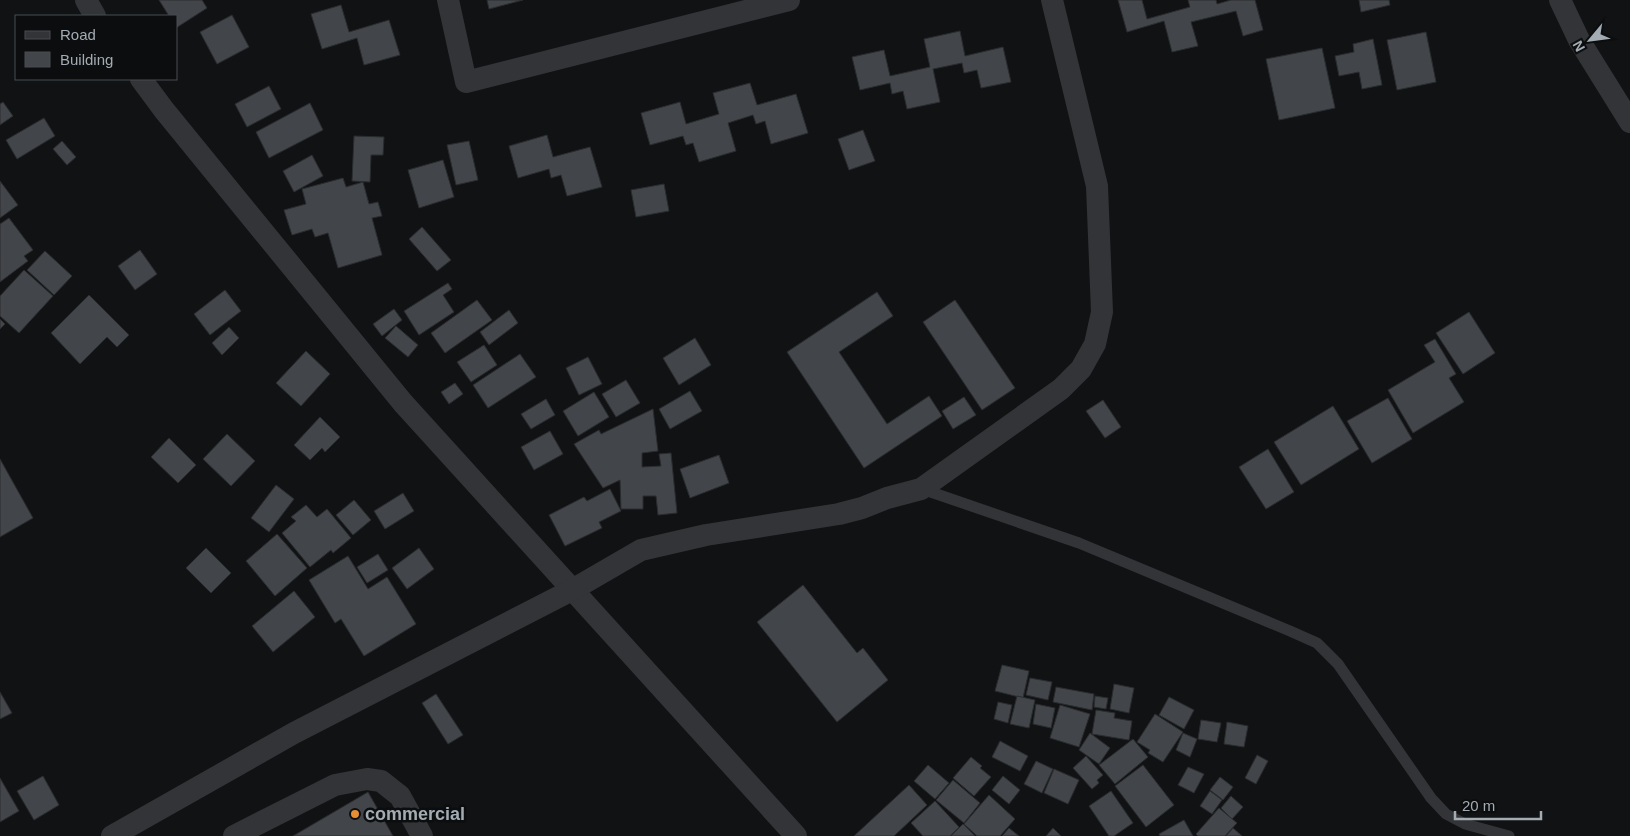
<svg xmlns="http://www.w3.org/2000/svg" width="1630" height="836" font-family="Helvetica,sans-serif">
<rect width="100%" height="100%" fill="#111213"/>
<g fill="#424549" stroke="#2b2c2f">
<polygon points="159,0 202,0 207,8 176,28 176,16 169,16"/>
<polygon points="487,0 523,0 489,9"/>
<polygon points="1118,0 1142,0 1147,19 1190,7 1188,0 1216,0 1217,4 1231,0 1255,0 1263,30 1243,36 1236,11 1191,22 1198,46 1172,52 1164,21 1127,32"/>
<polygon points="1359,0 1389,0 1390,5 1361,12"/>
<polygon points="341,5 349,32 389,20 400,55 364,65 357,38 322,49 311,14"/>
<polygon points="232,15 249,47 217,64 200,32"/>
<polygon points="960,31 965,56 1003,47 1011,82 981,88 977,70 964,73 962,63 933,69 940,102 907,109 903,91 892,94 890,83 860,90 852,57 884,50 890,76 930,67 924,39"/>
<polygon points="1426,32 1436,82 1397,90 1387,40"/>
<polygon points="1373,39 1382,85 1362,89 1359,72 1339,76 1335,56 1354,52 1353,44"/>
<polygon points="1322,48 1335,108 1279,120 1266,59"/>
<polygon points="750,83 757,105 796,94 808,133 771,144 765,121 756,124 753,115 728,123 736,151 699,162 693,143 686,145 683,136 650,145 641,113 680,102 686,124 719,114 713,93"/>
<polygon points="269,86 281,109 247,127 235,104"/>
<polygon points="3,102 13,116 0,125 0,104"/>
<polygon points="310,103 323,130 269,158 256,132"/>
<polygon points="44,118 55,136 17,159 6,140"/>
<polygon points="863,130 875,161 849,170 838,139"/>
<polygon points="547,135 553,157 590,147 602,187 567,196 561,175 551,178 549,169 518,178 509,146"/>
<polygon points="354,136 384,137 383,155 371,155 370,182 352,181"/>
<polygon points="62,141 76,157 67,165 53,149"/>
<polygon points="469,141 478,180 456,185 447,145"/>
<polygon points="312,155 323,176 294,192 283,171"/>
<polygon points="443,160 454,197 419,208 408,170"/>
<polygon points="343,178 346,187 363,182 369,204 378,202 382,216 372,218 382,255 338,268 328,233 315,237 312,229 292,235 284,210 306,204 302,189"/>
<polygon points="0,181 18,205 0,218"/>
<polygon points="664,184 669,211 636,217 631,190"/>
<polygon points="9,218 33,250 24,256 28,261 0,282 0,224"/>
<polygon points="422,227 451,260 437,271 409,239"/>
<polygon points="140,250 157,274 135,290 118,266"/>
<polygon points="45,251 72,276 54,295 27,270"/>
<polygon points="24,270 53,296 19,333 0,316 0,296"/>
<polygon points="448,283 452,289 443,295 454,312 419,335 404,311"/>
<polygon points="225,290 241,311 210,335 194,314"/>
<polygon points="877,292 893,316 839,352 887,424 929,396 942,416 864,468 787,352"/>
<polygon points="89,295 129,335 117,347 107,337 80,364 51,333"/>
<polygon points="477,300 492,320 445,353 431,333"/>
<polygon points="955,300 1015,388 982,410 923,322"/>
<polygon points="394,309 402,320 382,336 373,324"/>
<polygon points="509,310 518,323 489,345 480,332"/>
<polygon points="1469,312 1495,353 1463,374 1436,333"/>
<polygon points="0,319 5,324 0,329"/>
<polygon points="396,326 418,345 408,357 385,338"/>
<polygon points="229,327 239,338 222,355 212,343"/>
<polygon points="695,338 711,365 679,385 663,358"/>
<polygon points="1435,339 1456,374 1449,378 1464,402 1413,433 1388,390 1435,362 1424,345"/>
<polygon points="484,345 497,365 471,382 457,362"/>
<polygon points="306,351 330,374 301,406 276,383"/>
<polygon points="520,354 536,377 488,408 473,385"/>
<polygon points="588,357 602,384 579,395 566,368"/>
<polygon points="626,380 640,403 616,417 602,394"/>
<polygon points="455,383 463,394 449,404 441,392"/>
<polygon points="690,391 702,411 670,429 659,409"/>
<polygon points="594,392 609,417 578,436 563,411"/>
<polygon points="964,397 976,415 953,429 942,411"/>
<polygon points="1388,398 1412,439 1372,463 1347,421"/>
<polygon points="546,399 555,415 531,429 521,414"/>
<polygon points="1103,400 1121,427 1105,438 1086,411"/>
<polygon points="1333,406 1359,449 1301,485 1274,442"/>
<polygon points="653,409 658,451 642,453 642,467 661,466 659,454 671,453 677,513 658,515 656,496 643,496 643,509 621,509 620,480 603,488 574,444 599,430 601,434"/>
<polygon points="320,417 340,437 325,452 322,448 310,460 294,445"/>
<polygon points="550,431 563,454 534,470 521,447"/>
<polygon points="227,434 255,461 231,486 203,459"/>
<polygon points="169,438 196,465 178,483 151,457"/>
<polygon points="1268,449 1294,492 1266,509 1239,467"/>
<polygon points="719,455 729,483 690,498 680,469"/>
<polygon points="0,459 33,518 0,537"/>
<polygon points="276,485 294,499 269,532 251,518"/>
<polygon points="610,489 621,511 599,522 602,528 565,546 549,515 584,497 587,501"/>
<polygon points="403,493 414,511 385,529 374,511"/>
<polygon points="354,500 371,520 353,535 336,515"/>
<polygon points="306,505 317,517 327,509 351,538 333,553 331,550 310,567 282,533 296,521 291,517"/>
<polygon points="277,534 307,568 275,596 246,561"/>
<polygon points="206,548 231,573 211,593 186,568"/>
<polygon points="419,548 434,569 407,589 392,568"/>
<polygon points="378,554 388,570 367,583 357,567"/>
<polygon points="348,556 368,589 387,577 416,624 364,656 341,619 335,623 309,580"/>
<polygon points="803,585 857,653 863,648 888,680 837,722 757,622"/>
<polygon points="294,591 315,617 273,652 252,626"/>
<polygon points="1002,665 1029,671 1023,698 995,691"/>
<polygon points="1030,678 1052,682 1048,700 1026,695"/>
<polygon points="1114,684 1134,688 1129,713 1110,709"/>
<polygon points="1056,687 1094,694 1092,710 1053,702"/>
<polygon points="0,692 12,713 0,719"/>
<polygon points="436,694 463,735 448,744 422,703"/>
<polygon points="1017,696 1035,700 1029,728 1010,724"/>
<polygon points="1095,696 1108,698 1106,709 1094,707"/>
<polygon points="1169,697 1194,710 1184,729 1159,715"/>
<polygon points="998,702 1012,705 1008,723 994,719"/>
<polygon points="1036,704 1055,708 1051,728 1033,724"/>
<polygon points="1060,705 1090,714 1079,747 1050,738"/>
<polygon points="1096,710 1115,713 1114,718 1132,721 1129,740 1092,734"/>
<polygon points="1155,714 1183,732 1163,762 1148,753 1150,750 1137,742"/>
<polygon points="1201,720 1221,723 1217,742 1198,739"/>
<polygon points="1227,722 1248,726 1244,747 1224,744"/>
<polygon points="1090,733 1110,748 1099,764 1079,750"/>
<polygon points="1183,733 1197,739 1190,757 1176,750"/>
<polygon points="1133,739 1148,757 1115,784 1099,765"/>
<polygon points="1000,741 1028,756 1020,771 992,757"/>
<polygon points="1257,755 1268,761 1256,784 1245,778"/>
<polygon points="1086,756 1103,775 1097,780 1099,783 1092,789 1073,768"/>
<polygon points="971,757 982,766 980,768 991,777 974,796 953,778"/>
<polygon points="1036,761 1053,769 1042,793 1024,784"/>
<polygon points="928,765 949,783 935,799 914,781"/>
<polygon points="1143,765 1174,805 1146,827 1115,786"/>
<polygon points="1188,767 1204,774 1194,793 1178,785"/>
<polygon points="1054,769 1079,780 1068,804 1044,793"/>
<polygon points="43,776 59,805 34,820 17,791"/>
<polygon points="1003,776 1020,790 1009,804 992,790"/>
<polygon points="1220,777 1233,787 1223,800 1210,790"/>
<polygon points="0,778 19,811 0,822"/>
<polygon points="953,780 980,803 964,823 936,800"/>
<polygon points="909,785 927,805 894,836 854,836"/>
<polygon points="1111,791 1133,823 1114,836 1109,836 1089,806"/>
<polygon points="1210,791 1222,800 1212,814 1200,806"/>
<polygon points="368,792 393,836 293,836"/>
<polygon points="989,795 1015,819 1000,836 977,836 964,824"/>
<polygon points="1231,796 1243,807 1232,819 1221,808"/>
<polygon points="935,801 959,827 950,836 923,836 911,823"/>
<polygon points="1219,808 1237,823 1225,836 1198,836 1196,834"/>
<polygon points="1184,820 1193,836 1160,836 1159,834"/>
<polygon points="963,824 975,836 951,836"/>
<polygon points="1009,828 1019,836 1002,836"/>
<polygon points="1053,828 1061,836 1046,836"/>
<polygon points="1233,828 1242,836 1226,836"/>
</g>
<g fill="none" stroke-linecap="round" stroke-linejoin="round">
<polyline stroke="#333437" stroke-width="11" points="922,489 1079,543 1290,631 1317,643 1338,664 1431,798 1446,814 1465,824 1509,836"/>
<g stroke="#333437" stroke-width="22">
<polyline points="86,0 95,16"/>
<polyline points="448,0 466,82 789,0"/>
<polyline points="1560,0 1579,40 1630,122"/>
<polyline points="141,79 164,110 403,403 796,836"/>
<polyline points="112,836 294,733 572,590 641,550 706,535 839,514 862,508 887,498 921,489 1061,389 1081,369 1095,344 1102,312 1097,186 1052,0"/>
<polyline points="234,836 335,785 367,779 381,781 400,796 422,836"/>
</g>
</g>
<circle fill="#e68e36" stroke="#0c0d0e" stroke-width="2" cx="355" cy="814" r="5"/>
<g text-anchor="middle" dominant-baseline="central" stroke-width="5" stroke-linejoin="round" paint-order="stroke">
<g font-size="18" font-weight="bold" fill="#a3abb3" stroke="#0c0d0e" text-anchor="start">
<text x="365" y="814">commercial</text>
</g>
</g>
<rect x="15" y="15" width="162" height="65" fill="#0c0d0e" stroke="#484c50"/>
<rect x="25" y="31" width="25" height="8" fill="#333437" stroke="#484c50"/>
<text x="60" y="40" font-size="15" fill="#a3abb3">Road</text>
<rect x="25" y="52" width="25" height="15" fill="#424549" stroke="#484c50"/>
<text x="60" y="65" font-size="15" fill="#a3abb3">Building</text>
<g transform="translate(1590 40) rotate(241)" stroke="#0c0d0e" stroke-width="4" paint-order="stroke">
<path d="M0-4L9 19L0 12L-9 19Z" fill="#a3abb3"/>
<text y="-8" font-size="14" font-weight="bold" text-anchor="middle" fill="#a3abb3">N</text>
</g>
<path d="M1455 811v8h86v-8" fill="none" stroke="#a3abb3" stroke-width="2.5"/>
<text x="1462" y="811" font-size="15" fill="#a3abb3" stroke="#0c0d0e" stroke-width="4" paint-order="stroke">20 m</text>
</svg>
